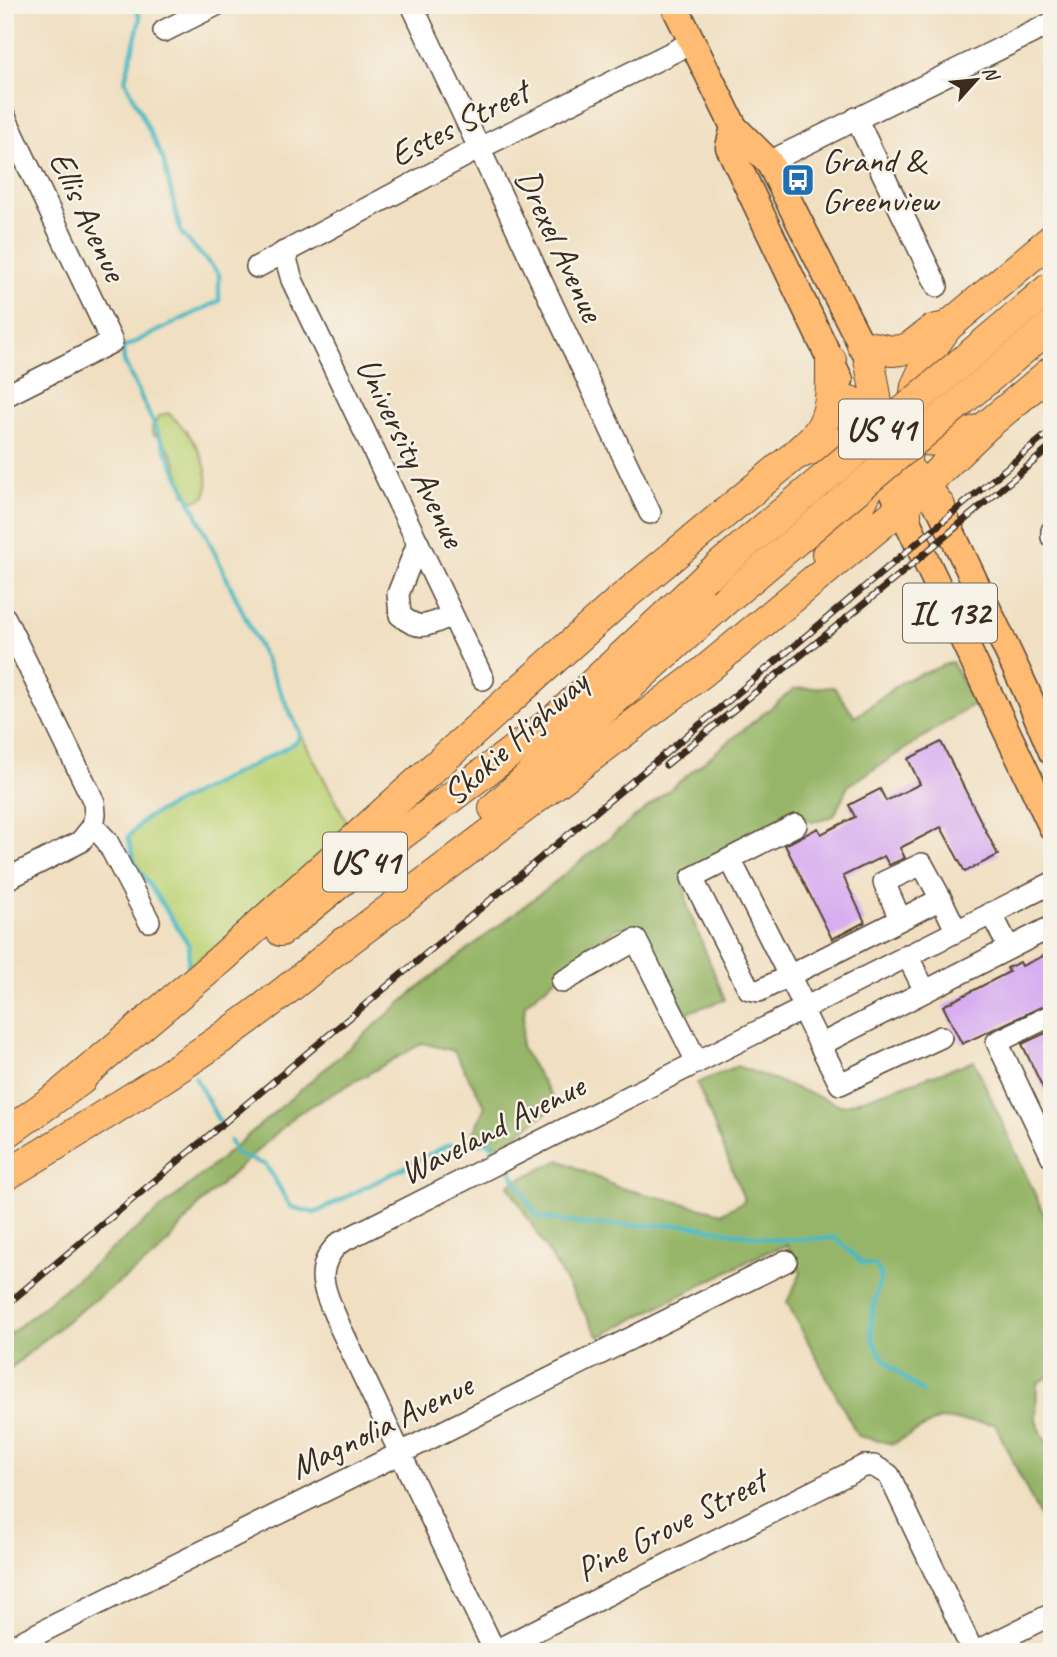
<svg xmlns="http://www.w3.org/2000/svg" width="1057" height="1657" font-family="Caveat,sans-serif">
<rect width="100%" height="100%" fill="#f7f3e8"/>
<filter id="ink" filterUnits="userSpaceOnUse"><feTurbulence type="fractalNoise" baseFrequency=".0143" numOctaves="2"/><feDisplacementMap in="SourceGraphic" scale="14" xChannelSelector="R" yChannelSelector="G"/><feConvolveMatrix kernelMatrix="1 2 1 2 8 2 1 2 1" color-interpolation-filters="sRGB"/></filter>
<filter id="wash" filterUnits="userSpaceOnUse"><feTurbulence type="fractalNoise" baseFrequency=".00686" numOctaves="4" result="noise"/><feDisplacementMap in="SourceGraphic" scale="28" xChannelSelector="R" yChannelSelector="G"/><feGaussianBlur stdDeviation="1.57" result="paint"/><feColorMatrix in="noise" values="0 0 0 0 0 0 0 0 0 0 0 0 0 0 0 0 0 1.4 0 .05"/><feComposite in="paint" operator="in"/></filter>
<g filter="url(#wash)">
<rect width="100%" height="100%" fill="#f0dfc1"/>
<g fill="#bed377" stroke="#7c7e4a" stroke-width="2">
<path d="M168 413C191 432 215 466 205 497L195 501 185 495C180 472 174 445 152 433V427L159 416Z"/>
<polygon points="300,733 350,828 237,932 188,967 189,945 135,863 128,837 146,818 284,749 298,741"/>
</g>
<g fill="#96b568" stroke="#687043" stroke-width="2">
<polygon points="952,662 974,704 848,786 834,816 812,822 793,809 683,876 688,908 725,1000 685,1013 641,926 617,928 525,1004 521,1047 557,1105 501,1146 472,1135 485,1106 454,1051 423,1043 297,1114 201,1203 159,1253 69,1319 5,1373 5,1338 216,1163 424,983 550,886 794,689 834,687 855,717 903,681"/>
<polygon points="974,1061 1047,1221 1052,1223 1052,1375 1037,1383 1036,1421 1052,1454 1052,1542 995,1424 939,1419 893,1444 858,1436 787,1302 801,1273 787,1245 762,1254 599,1337 508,1185 560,1160 617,1187 722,1213 745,1201 697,1083 737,1066 843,1106"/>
</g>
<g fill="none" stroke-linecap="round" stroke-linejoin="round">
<g stroke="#4ab9c1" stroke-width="4.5">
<polyline points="136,5 140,19 125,80 163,159 181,233 219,274 219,301 123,348 124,361 300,733 298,741 284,749 146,818 128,837 135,863 189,945 188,967 185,972"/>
<polyline points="195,1077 220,1123"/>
<polyline points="230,1141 236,1154 266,1165 291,1207 315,1213 448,1145 489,1142 496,1151"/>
<path d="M508 1166 537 1217 588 1225H688L778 1240 836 1238 862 1263 875 1265 881 1274C878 1290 872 1307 871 1324 869 1353 902 1377 923 1392"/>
</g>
</g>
<g id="blocks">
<g fill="#d8aef0">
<polygon points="941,742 998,855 965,872 941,827 900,848 905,858 889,865 884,856 843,876 865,922 832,939 785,845 818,828 821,834 855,817 849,805 880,789 886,801 920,784 908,759"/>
<polygon points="1045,955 1052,968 1052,1002 962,1044 943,1006 1009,972 1007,968 1020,962 1022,966"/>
<polygon points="1052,1030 1052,1107 1022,1044"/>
</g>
</g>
</g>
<g filter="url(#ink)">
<use href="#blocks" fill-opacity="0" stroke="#564536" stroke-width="2"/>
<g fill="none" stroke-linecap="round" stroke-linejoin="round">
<defs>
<g id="minor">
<polyline points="412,5 650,513"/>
<polyline points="164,31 216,5"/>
<polyline points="5,117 112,342 5,396"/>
<polyline points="856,118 937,286"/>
<polyline points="769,162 1052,23"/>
<polyline points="284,252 292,280 483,679"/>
<polyline points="257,267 478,149 693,42"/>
<polyline points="1052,531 1052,537"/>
<path d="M418 543 398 594 400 615C420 633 430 624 452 615"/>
<polyline points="5,618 94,802 95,814 93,826 107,841 149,921"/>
<polyline points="796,825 692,878 749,989 759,991 941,899 956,930"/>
<polyline points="730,859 805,1007"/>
<polyline points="5,880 80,842 93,826"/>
<polyline points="991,913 1009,948"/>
<polyline points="900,919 884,882 922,864 941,899"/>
<polyline points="907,955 925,991"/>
<polyline points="562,982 636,940 697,1062"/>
<polyline points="802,1009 820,1045 1047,929 1052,939"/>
<polyline points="1052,1015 997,1042 1052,1157"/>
<polyline points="820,1045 840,1084 941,1037"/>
<polyline points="5,1650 786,1261"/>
<polyline points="493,1652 864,1466 874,1466 889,1475 973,1652"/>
<path d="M495 1652 340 1327C327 1295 310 1271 339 1243L1052 883"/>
<polyline points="976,1652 1052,1614"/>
</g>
<g id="major">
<polyline points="674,5 734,127 769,162 871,364"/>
<polyline points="734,127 729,147 840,380"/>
<polyline points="873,449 1052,827"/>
<polyline points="930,487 1025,688 1052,752"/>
</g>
<g id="highway">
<polyline points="862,345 892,351 901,350 910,347 932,330 947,327"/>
<path d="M850 401C874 421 907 443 941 441 953 440 966 434 978 430"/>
<path d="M798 454C867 427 897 451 940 506"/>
<polyline points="906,516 905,466 916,386 935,344 947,327 1052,239"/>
<path d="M827 554C835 541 845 531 853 518 887 462 882 420 869 359"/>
<polyline points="494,808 722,603"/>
<polyline points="281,931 364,863 555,719 711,573"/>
<polyline points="332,953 703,672 901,508 985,427 1052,371"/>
<path d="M64 1091 220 960 621 599 794 456C802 448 812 440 818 432 833 411 831 384 831 360"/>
<polyline points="5,1134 81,1080"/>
<path d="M5 1176C122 1105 242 1033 344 942"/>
</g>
</defs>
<use href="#minor" stroke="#564536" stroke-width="24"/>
<use href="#major" stroke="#564536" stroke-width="29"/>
<use href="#highway" stroke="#564536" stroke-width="32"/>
<use href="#minor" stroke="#fff" stroke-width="21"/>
<use href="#major" stroke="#febb71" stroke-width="26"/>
<use href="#highway" stroke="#febb71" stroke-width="30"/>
<defs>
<g id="rail">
<polyline points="666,765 897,577 1052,446"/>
<polyline points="5,1306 1052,430"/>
</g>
</defs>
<use href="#rail" stroke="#3b2a1e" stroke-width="7"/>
<use href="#rail" stroke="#f7f3e8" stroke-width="4.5" stroke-dasharray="13" stroke-linecap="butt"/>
<defs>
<g id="highway-bridge">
<polyline points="711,573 1052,286"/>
<polyline points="722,603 1052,325"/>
</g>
</defs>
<use href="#highway-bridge" stroke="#564536" stroke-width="32" stroke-linecap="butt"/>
<use href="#highway-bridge" stroke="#febb71" stroke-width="30"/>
</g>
</g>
<defs>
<symbol id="bus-square" viewBox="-11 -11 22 22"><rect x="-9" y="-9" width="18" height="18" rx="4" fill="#1f6fb2" stroke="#f7f3e8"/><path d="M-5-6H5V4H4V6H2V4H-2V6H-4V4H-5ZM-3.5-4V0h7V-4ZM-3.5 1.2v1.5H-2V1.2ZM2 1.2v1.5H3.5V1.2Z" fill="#fff"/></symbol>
</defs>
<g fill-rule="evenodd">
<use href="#bus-square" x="779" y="161" width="38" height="38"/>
</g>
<g text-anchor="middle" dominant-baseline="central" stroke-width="5" stroke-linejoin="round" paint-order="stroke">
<g fill="#f7f3e8" stroke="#73665b" stroke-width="2">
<rect x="839" y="399.5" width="84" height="59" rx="5"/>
<rect x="903" y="583.5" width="94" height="59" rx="5"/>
<rect x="323" y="832.5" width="84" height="59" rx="5"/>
</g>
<g font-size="33" font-weight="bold" fill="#3b2a1e">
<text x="881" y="429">US 41</text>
<text x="950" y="613">IL 132</text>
<text x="365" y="862">US 41</text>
</g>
<g font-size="35" fill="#3b2a1e" stroke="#f7f3e8">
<text transform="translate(459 123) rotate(-27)">Estes Street</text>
<text transform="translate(88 216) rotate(65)">Ellis Avenue</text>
<text transform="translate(560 245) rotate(65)">Drexel Avenue</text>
<text transform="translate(411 452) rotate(64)">University Avenue</text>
<text transform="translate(515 738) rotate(-42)">Skokie Highway</text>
<text transform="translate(492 1129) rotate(-27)">Waveland Avenue</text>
<text transform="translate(381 1426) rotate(-26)">Magnolia Avenue</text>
<text transform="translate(671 1525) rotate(-27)">Pine Grove Street</text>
</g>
<g font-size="35" fill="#3b2a1e" stroke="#f7f3e8" text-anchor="start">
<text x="822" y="160">Grand &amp;<tspan x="822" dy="40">Greenview</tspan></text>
</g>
</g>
<rect width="1057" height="1657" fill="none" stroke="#f7f3e8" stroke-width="28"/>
<g transform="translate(976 80) rotate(63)" stroke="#f7f3e8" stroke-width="5" paint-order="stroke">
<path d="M0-5L12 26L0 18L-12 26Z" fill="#3b2a1e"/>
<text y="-10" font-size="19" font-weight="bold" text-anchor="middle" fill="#3b2a1e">N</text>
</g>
</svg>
